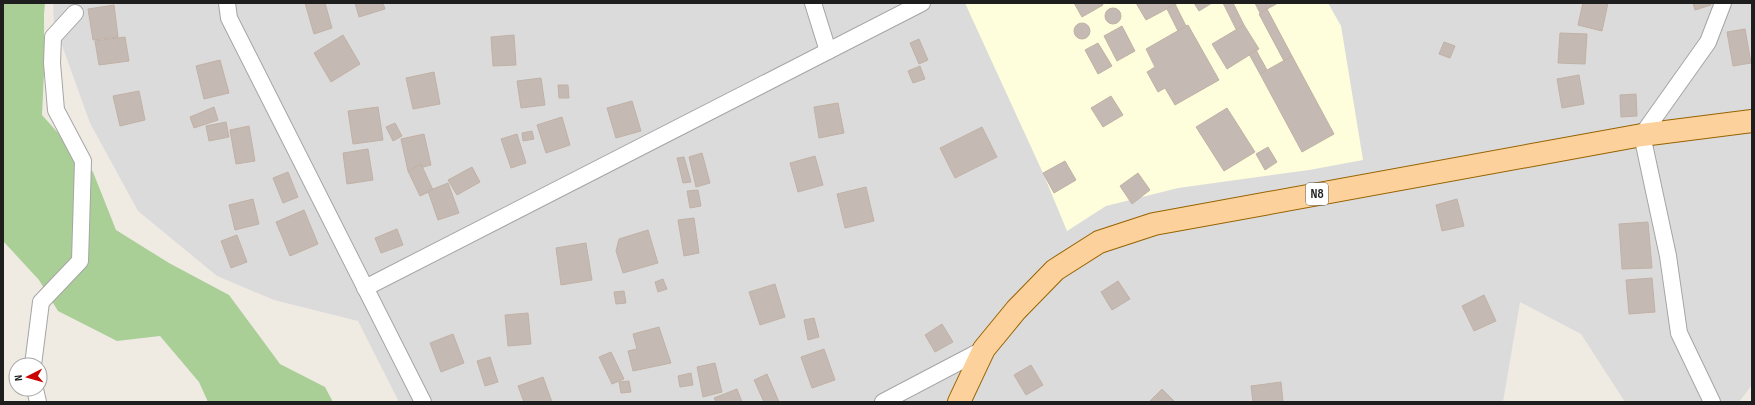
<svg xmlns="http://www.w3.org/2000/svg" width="1755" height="405" font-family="'Sofia Sans Condensed',sans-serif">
<rect width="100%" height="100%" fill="#efebe3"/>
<polygon fill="#dcdbdb" points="53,3 1752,3 1752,385 1739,402 1625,402 1581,334 1520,302 1503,402 399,402 358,321 274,300 217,276 138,211 90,123 54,23"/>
<polygon fill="#fffedc" points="965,3 1328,3 1341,26 1363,160 1309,170 1178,188 1106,206 1067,231 1043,173"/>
<polygon fill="#a9cf97" points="3,3 45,3 44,14 44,73 42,115 93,172 116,230 169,263 229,295 280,364 325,387 333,402 208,402 199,382 160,336 117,341 58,311 39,280 3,241"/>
<g fill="#c4bab3" stroke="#c1b1a6">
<polygon points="305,3 325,3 332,28 314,34"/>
<polygon points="355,3 383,3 385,9 359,17"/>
<polygon points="1074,3 1102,3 1103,5 1082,17"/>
<polygon points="1136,3 1178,3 1146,20"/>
<polygon points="1194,3 1212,3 1199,11"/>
<polygon points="1223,3 1233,3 1244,25 1236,29"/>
<polygon points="1255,3 1278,3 1260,13"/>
<polygon points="1583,3 1608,3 1602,31 1578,25"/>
<polygon points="1693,3 1710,3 1711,5 1695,10"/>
<polygon points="1175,4 1186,26 1178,31 1167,9"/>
<polygon points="114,5 118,37 93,40 88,9"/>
<circle cx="1113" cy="16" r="8"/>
<polygon points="1267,9 1292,56 1284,61 1259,14"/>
<circle cx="1082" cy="31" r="8"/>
<polygon points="1188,25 1219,80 1175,105 1165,88 1158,92 1147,72 1155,67 1146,49"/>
<polygon points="1244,25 1259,49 1227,69 1212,44"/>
<polygon points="1122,26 1135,51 1117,61 1104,36"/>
<polygon points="1745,29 1751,63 1733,66 1727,32"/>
<polygon points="1560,33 1587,34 1585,64 1558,63"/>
<polygon points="343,35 360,64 331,82 314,53"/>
<polygon points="514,35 516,65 493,66 491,37"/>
<polygon points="125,37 129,61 99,65 95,41"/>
<polygon points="919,39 928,60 919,64 910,43"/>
<polygon points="1444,42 1455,46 1450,58 1439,54"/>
<polygon points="1098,43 1112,66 1098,74 1085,50"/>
<polygon points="1256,50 1267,70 1260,74 1249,54"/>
<polygon points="1292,56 1334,134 1302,152 1260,74"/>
<polygon points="220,60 229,93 204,99 196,66"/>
<polygon points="920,66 925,79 913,83 908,71"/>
<polygon points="434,72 440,104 413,109 406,78"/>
<polygon points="1579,75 1584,104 1562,108 1557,79"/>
<polygon points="541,78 545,105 521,108 517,81"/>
<polygon points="558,85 568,85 569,98 559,98"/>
<polygon points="139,91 145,120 120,126 113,96"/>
<polygon points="1636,94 1637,116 1621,117 1620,95"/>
<polygon points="1111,96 1123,115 1103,127 1091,108"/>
<polygon points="632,101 641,131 616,138 607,108"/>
<polygon points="838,103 844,133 819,138 814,107"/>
<polygon points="214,107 218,120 194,128 190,117"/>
<polygon points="378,107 383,140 353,144 348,111"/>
<polygon points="1227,108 1255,152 1224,171 1196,127"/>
<polygon points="562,117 570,145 546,153 537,125"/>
<polygon points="226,122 229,137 209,141 206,126"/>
<polygon points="395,123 402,136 393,141 386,127"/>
<polygon points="249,126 255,161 236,164 230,130"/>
<polygon points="982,127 997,157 955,178 940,148"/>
<polygon points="532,131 534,139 523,141 522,133"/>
<polygon points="424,134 431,165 408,171 401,139"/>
<polygon points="517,134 526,163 511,168 501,139"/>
<polygon points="1268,147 1277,162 1265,170 1256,154"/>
<polygon points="368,149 373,180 347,184 343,153"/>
<polygon points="702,153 710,183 696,187 689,157"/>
<polygon points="815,156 823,185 798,192 790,163"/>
<polygon points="684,157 691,182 683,183 677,158"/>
<polygon points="1065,161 1076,180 1054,193 1043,173"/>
<polygon points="421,164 433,190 420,196 408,171"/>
<polygon points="472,167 480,182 457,195 448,180"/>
<polygon points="288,172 298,197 283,203 273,178"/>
<polygon points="1138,173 1150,190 1132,204 1120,186"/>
<polygon points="448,183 459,213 438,220 428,191"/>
<polygon points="866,187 874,221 845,228 837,194"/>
<polygon points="698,190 701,206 690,208 687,191"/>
<polygon points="253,199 259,224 235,230 229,205"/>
<polygon points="1457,199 1464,226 1442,231 1436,205"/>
<polygon points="304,210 318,244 290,256 276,222"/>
<polygon points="694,218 699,253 684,256 678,220"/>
<polygon points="1648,222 1652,268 1622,269 1619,224"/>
<polygon points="397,229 403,245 381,253 375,238"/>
<polygon points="648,230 658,263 623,273 616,251 619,239"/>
<polygon points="237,235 247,262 231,268 221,241"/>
<polygon points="586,243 592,280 561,285 556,248"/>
<polygon points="1652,278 1655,312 1629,314 1626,280"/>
<polygon points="663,279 667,289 658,292 655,282"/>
<polygon points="1118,281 1130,299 1112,310 1101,292"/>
<polygon points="775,284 785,317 760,325 749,292"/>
<polygon points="624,291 626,303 616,304 614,292"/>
<polygon points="1484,295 1496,321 1474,331 1462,306"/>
<polygon points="528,313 531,344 508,346 505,315"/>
<polygon points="814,318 819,337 808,340 804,320"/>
<polygon points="942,324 953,342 935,352 925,335"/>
<polygon points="659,327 671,363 633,371 628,351 637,349 633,334"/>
<polygon points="453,334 464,363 441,372 430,343"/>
<polygon points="824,349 835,380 812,388 801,357"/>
<polygon points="611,352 624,379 612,384 599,357"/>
<polygon points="490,357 498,382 485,386 477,361"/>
<polygon points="715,363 722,392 703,397 697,367"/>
<polygon points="1031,365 1043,385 1026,395 1014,375"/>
<polygon points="691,373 693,385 680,387 678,376"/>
<polygon points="767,374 779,402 764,402 754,380"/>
<polygon points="543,377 552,402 524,402 518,386"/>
<polygon points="629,381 631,392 621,393 619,382"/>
<polygon points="1281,382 1283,402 1253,402 1251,386"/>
<polygon points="737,389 742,402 716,402 714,398"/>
<polygon points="1162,389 1175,402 1149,402"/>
</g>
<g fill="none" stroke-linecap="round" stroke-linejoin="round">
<defs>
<g id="minor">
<polyline points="227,3 229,18 423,402"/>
<polyline points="813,3 828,51"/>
<polyline points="365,288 922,3"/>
<polyline points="33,365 41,302 80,261 83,161 56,110 52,63 53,37 75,13"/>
<polyline points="35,389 38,402"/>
<polyline points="883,402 984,349"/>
<polyline points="1712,402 1679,333 1668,256 1642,135 1708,42 1723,3"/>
</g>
<polyline id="primary" points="959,402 984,349 1016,310 1055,270 1099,242 1154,224 1642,135 1752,121"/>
</defs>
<use href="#minor" stroke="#a5a5a5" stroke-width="18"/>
<use href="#primary" stroke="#976300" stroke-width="24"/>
<use href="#minor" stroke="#fff" stroke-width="16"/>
<use href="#primary" stroke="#fdd19b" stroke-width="22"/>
</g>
<g text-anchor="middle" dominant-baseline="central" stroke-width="3" stroke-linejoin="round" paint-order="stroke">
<rect fill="#fff" stroke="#626262" stroke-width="1" x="1306" y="183" width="22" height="22" rx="3"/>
<g font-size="13" font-weight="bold" fill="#1e1e1e">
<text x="1317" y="194">N8</text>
</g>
</g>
<rect width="1755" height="405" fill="none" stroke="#1e1e1e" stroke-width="8"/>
<g transform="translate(28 377) rotate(264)"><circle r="19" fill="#ffffff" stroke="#a5a5a5"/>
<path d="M0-3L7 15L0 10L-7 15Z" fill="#cb0003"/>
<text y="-6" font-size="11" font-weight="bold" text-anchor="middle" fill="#1e1e1e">N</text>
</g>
</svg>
